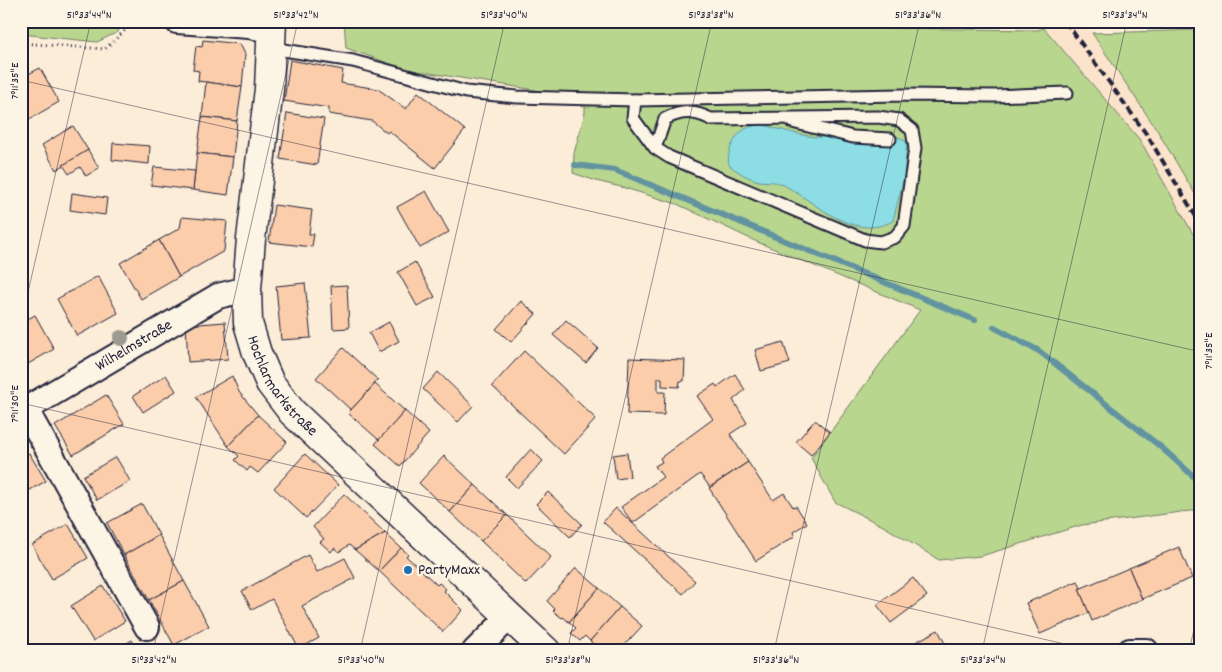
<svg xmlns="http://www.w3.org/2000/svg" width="1222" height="672" font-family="Dekko,sans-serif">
<rect width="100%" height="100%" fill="#fcedd9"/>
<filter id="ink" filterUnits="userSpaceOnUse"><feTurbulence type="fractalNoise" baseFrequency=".02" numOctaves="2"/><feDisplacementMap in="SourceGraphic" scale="10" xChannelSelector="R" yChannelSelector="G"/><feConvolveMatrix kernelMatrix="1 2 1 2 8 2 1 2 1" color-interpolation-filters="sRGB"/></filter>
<g filter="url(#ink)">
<polygon fill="#fce3cb" points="1039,21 1085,21 1091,29 1092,33 1157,130 1201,204 1201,248 1140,140"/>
<g fill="#b9d68e" stroke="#6e7c64">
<polygon points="21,21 122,21 118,32 97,42 21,34"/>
<polygon points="344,21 1037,30 1044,28 1140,140 1201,248 1201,511 1189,511 1082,525 981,556 939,560 885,527 835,502 811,458 920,310 755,241 677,204 625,188 596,181 573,173 574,153 585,113 585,98 405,69 346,48"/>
<polygon points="1201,30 1201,204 1157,130 1092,33"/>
</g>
<path fill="#8cdee4" stroke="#6293a0" d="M763 125C776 128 808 138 820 137 849 136 880 123 907 142L904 177 893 221C852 242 816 202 782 184 775 181 767 182 759 181 747 178 738 172 729 165 726 152 735 134 747 128 751 126 758 125 763 125Z"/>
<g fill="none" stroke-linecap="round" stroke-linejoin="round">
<g stroke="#6293a0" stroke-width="6">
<polyline points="575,165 615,170 975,320"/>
<polyline points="994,327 1039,351 1162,448 1201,483"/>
</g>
</g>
<g fill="#fbcdaa" stroke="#22223b">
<polygon points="203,40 240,44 245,54 242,87 198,81 199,71 193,70 196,46 202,47"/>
<polygon points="290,60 343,70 341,83 378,89 406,109 418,92 465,130 435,168 389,131 387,133 372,121 329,114 329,108 284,101"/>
<polygon points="40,68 59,102 21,124 21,78"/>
<polygon points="206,82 242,87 237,121 202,117"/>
<polygon points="287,113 324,119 317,165 280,159"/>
<polygon points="202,117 237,121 233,157 197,153"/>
<polygon points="73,126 88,150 56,170 42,145"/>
<polygon points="113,143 150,146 149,164 112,160"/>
<polygon points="88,150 99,168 86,176 80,167 69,174 63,165"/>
<polygon points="197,153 233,157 228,195 193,190"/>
<polygon points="154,167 195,171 193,190 151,185"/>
<polygon points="426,191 449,232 420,248 397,207"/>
<polygon points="72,193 107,198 105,215 70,210"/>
<polygon points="274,205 312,210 309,234 314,234 312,247 269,242"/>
<polygon points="182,217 227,221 224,251 179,277 159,240 180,228"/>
<polygon points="159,240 179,277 141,299 120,263"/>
<polygon points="415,262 435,297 417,306 398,272"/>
<polygon points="98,276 118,313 77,336 57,299"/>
<polygon points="305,283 311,338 281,340 276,286"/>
<polygon points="347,285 349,328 333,329 331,286"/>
<polygon points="521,301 536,314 511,342 496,329"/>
<polygon points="35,315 54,349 21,368 21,323"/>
<polygon points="566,320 598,348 586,363 553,335"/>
<polygon points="225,322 228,359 188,362 186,325"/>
<polygon points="389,322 399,341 379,352 369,333"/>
<polygon points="783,342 790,363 761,371 755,350"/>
<polygon points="343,348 378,380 351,410 316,378"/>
<polygon points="524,351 596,419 564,454 492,386"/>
<polygon points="629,358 685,360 684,381 680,381 679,387 662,386 662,378 658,378 658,392 665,392 664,415 627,414"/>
<polygon points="438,372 473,406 458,422 423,389"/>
<polygon points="735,374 745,390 733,400 747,423 730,434 748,462 710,487 700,474 633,523 621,507 663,477 655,466 662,462 660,458 713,419 697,396 715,384 717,387"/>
<polygon points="166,375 176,391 143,412 133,396"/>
<polygon points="232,376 239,392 258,415 228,446 196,397"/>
<polygon points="375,384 405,411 379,440 348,413"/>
<polygon points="106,395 124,424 73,455 55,426"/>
<polygon points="405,411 429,433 400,466 375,444"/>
<polygon points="258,415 287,442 258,473 250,467 247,471 235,460 239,456 228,446"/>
<polygon points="815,420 830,432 811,455 796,442"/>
<polygon points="531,449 543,461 517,488 506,477"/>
<polygon points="29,453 46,481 21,495 21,457"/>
<polygon points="627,453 630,477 616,479 613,455"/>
<polygon points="305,454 338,485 306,518 274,488"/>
<polygon points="444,456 475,485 450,512 419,483"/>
<polygon points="116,457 130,481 97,500 83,476"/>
<polygon points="748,462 773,500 784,493 793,507 796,506 807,523 793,532 795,536 756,561 709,488"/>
<polygon points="475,485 507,515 481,541 450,512"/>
<polygon points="548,492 582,524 570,537 536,504"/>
<polygon points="344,494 385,533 355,550 349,545 339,552 334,548 331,552 320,542 324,539 313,527"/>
<polygon points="142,504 159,535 124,555 107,523"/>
<polygon points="616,508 695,581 683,594 603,522"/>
<polygon points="507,515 551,557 526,584 481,541"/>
<polygon points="68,524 88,558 52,579 32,545"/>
<polygon points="385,533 401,548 379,571 355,550"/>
<polygon points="159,535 184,581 149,600 124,555"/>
<polygon points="1179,547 1192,578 1142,599 1129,568"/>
<polygon points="401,548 408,554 406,556 437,585 439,583 446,589 444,591 463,610 443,632 379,571"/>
<polygon points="308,555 317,572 345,558 355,578 302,606 319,638 299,649 272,599 252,610 242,591"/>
<polygon points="576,568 599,588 569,622 563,617 562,618 553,611 555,609 547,601"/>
<polygon points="1129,568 1142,599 1092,621 1079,589"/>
<polygon points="913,578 927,596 891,623 877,605"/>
<polygon points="184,581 209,626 174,645 149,600"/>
<polygon points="1078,581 1081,588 1079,589 1089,613 1040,634 1026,603"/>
<polygon points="103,586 125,621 93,641 71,606"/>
<polygon points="599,588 620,607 590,641 585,636 580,641 571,633 576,628 569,622"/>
<polygon points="620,607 642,626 619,651 592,651 596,646 590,641"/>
<polygon points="938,630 949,651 899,651"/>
<polygon points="132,640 138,651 113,651"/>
</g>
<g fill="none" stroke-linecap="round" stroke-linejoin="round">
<defs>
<g id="service">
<polyline points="271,48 353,61 466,92 517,97 635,100 901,95 995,96 1067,93"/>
<path d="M635 100 633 118 655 148 669 157 865 240 881 242 895 237 904 226 915 148 912 130 899 120 878 117 711 119C694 111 683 110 665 119L655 148"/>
<polyline points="792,122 853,137 890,139"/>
</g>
<g id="minor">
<polyline points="177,21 249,26 271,30"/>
<polyline points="26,410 147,627"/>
<path id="s1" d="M21 412 218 296 247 289"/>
<polyline points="475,651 509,617"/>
<polyline points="1130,651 1146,651"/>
</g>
<g id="tertiary">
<path id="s2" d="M272 21 269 89 251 239 247 289 248 323 257 353 270 383 292 412 546 651"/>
</g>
</defs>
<use href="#service" stroke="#22223b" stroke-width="15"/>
<use href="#minor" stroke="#22223b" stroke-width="28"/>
<use href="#tertiary" stroke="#22223b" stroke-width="31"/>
<polyline stroke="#22223b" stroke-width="3" stroke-dasharray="1 4" stroke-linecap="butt" points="21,43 105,49 135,21"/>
<use href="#service" stroke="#fcf5e5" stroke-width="11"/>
<use href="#minor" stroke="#fcf5e5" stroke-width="24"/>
<use href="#tertiary" stroke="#fcf5e5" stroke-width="28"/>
<polyline stroke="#22223b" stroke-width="4" stroke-dasharray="8 4" stroke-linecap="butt" points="1065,21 1147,135 1201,225"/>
</g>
<circle fill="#9d9b90" cx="121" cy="338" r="8"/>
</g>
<path fill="none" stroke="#22223b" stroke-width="1" stroke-opacity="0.45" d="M1166 21 1201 29M21 80 1201 352M21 322 91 21M21 403 1095 651M153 651 298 21M360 651 505 21M567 651 712 21M774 651 920 21M982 651 1127 21M1189 651 1201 599"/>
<circle fill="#1f6fb2" stroke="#fcf5e5" stroke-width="2" cx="408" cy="570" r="5"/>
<g text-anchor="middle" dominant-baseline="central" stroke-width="5" stroke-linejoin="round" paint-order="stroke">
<g font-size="16" fill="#22223b" stroke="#fcf5e5">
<text stroke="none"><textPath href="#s1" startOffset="131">Wilhelmstraße</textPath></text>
<text stroke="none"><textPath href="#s2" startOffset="376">Hochlarmarkstraße</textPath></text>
</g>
<g font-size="16" fill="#22223b" stroke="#fcf5e5" text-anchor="start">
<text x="418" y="570">PartyMaxx</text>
</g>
</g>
<rect width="1222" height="672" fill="none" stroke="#fcf5e5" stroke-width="55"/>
<rect x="28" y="28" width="1166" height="616" fill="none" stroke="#22223b" stroke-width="2"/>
<g font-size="12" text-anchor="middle" fill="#22223b">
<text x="89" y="18">51°33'44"N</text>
<text x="296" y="18">51°33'42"N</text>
<text x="504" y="18">51°33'40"N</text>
<text x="711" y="18">51°33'38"N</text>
<text x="918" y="18">51°33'36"N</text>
<text x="1125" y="18">51°33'34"N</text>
<text transform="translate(14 81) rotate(-90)" y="4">7°11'35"E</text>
<text transform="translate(1208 351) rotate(-90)" y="4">7°11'35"E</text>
<text transform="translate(14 404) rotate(-90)" y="4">7°11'30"E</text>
<text x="154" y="663">51°33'42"N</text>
<text x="361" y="663">51°33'40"N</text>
<text x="568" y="663">51°33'38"N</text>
<text x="776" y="663">51°33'36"N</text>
<text x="983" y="663">51°33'34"N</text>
</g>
</svg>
